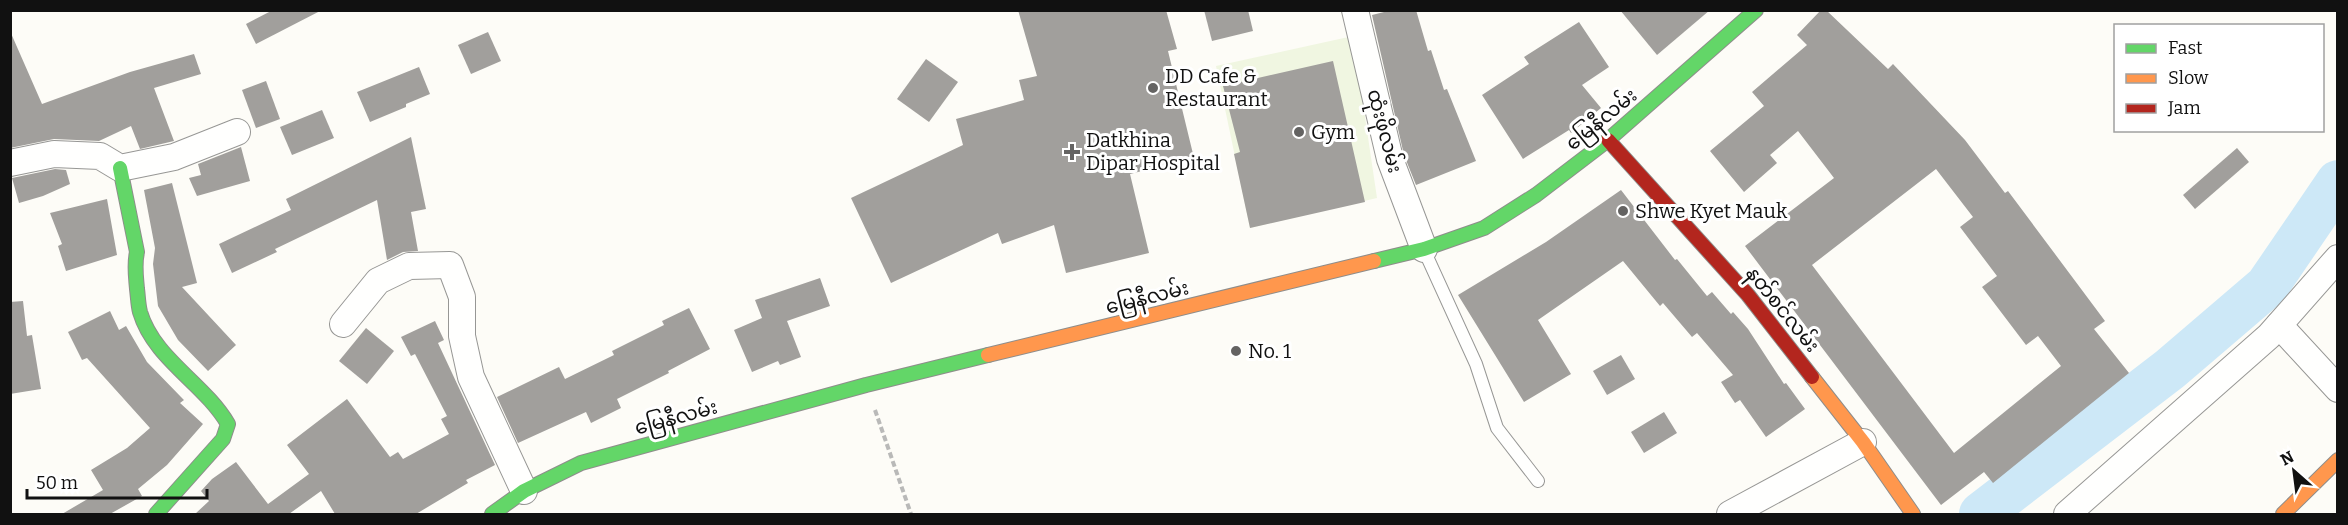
<svg xmlns="http://www.w3.org/2000/svg" width="2348" height="525" font-family="Bitter,'Noto Sans Myanmar',serif">
<rect width="100%" height="100%" fill="#fdfcf7"/>
<polygon fill="#f0f6e1" points="1353,36 1377,198 1250,228 1216,66"/>
<g fill="none" stroke-linecap="round" stroke-linejoin="round">
<polyline stroke="#cde8f7" stroke-width="44" points="1981,514 2170,369 2267,286 2338,182"/>
</g>
<g fill="#a19f9c" fill-rule="evenodd">
<polygon points="273,10 322,10 256,44 246,24"/>
<polygon points="1018,10 1166,10 1177,49 1168,51 1194,158 1130,174 1149,253 1066,273 1054,225 1002,244 998,233 891,283 851,198 963,145 956,119 1024,100 1019,80 1037,76"/>
<polygon points="1204,10 1248,10 1253,31 1212,41"/>
<polygon points="1392,10 1416,10 1428,51 1431,50 1444,90 1447,89 1476,161 1416,185 1404,155 1372,15"/>
<polygon points="1620,10 1710,10 1657,55"/>
<path d="M1821 10H1826L1888 69 1893 64 1965 140 2005 193 2008 191 2105 321 2094 329 2129 373 1993 483 1984 472 1941 505 1745 246 1834 178 1798 131 1770 155 1777 163 1744 192 1710 151 1764 106 1752 92 1807 45 1797 35ZM1936 169 1973 217 1960 227 1997 276 1982 287 2026 345 2038 336 2061 366 1954 453 1812 265Z"/>
<polygon points="1579,22 1609,67 1582,85 1601,108 1571,133 1569,130 1523,159 1482,95 1529,64 1524,57"/>
<polygon points="10,31 42,104 130,72 194,54 201,74 154,88 174,141 140,149 131,126 99,141 54,139 10,148"/>
<polygon points="488,32 501,61 471,74 458,45"/>
<polygon points="926,59 958,82 929,122 897,99"/>
<polygon points="1333,61 1365,202 1250,228 1234,154 1240,152 1223,86"/>
<polygon points="419,67 430,94 406,104 406,107 370,122 357,92"/>
<polygon points="266,81 280,119 256,128 242,90"/>
<polygon points="322,110 334,138 292,155 280,127"/>
<polygon points="411,137 426,209 411,212 418,251 403,252 387,260 377,200 275,249 277,252 232,273 219,244 291,210 286,199"/>
<polygon points="241,147 250,181 197,196 189,178 201,175 198,164"/>
<polygon points="2237,148 2249,162 2195,209 2183,195"/>
<polygon points="55,169 66,170 70,184 43,196 19,203 12,178"/>
<polygon points="172,183 197,283 182,287 236,345 208,371 178,340 158,306 153,264 155,248 144,190"/>
<polygon points="1621,190 1675,260 1677,259 1707,296 1712,292 1731,314 1733,312 1748,329 1784,384 1786,383 1805,409 1766,437 1740,400 1735,403 1721,382 1733,375 1697,333 1692,337 1663,303 1660,306 1623,261 1538,320 1571,374 1524,402 1458,295 1546,242"/>
<polygon points="107,199 117,255 66,271 58,246 62,244 50,213"/>
<polygon points="820,278 830,306 787,321 801,357 780,365 778,361 752,372 734,330 762,318 755,300"/>
<polygon points="23,301 27,336 32,335 41,389 10,394 10,302"/>
<polygon points="689,308 710,349 668,371 669,373 617,399 621,408 591,423 586,412 518,443 497,397 559,367 565,379 614,355 612,351 664,325 662,321"/>
<polygon points="110,311 119,330 126,326 147,362 181,397 184,400 180,403 203,424 167,465 138,489 142,496 110,514 62,514 103,490 91,470 127,448 150,428 87,358 82,360 68,332"/>
<polygon points="435,321 444,340 438,343 495,465 466,480 468,483 416,514 335,514 321,491 289,514 195,514 209,501 201,491 212,479 236,462 268,504 309,474 287,445 347,399 390,457 398,452 403,459 449,434 441,419 447,416 415,354 411,356 401,337"/>
<polygon points="366,328 394,351 367,384 339,361"/>
<polygon points="1621,355 1635,379 1607,395 1593,371"/>
<polygon points="1664,412 1677,433 1644,453 1631,432"/>
</g>
<g fill="none" stroke-linecap="round" stroke-linejoin="round">
<defs>
<polyline id="lane" points="1424,250 1476,364 1497,428 1538,481"/>
<g id="street">
<polyline points="1355,10 1390,159 1424,249"/>
<polyline points="10,163 54,154 100,156 120,168 174,157 237,132"/>
<polyline points="343,324 378,281 409,266 450,265 462,297 462,336 471,377 524,491"/>
<polyline points="2279,325 2338,389"/>
<polyline points="1730,514 1863,442"/>
<polyline points="2067,514 2269,336 2338,258"/>
</g>
<g id="fast">
<path d="M120 168 137 252C134 265 136 276 137 289 138 296 138 304 140 312 154 359 204 383 228 424L223 439 156 514"/>
<polyline points="1374,261 1424,249 1484,228 1536,195 1608,140 1756,10"/>
<polyline points="492,514 524,491 581,463 866,385 988,355"/>
</g>
<g id="slow">
<polyline points="988,355 1374,261"/>
<polyline points="1812,377 1863,442 1913,514"/>
<polyline points="2283,514 2338,460"/>
</g>
<polyline id="jam" points="1608,140 1748,295 1812,377"/>
</defs>
<use href="#lane" stroke="#979795" stroke-width="14"/>
<use href="#street" stroke="#979795" stroke-width="28"/>
<use href="#fast" stroke="#8e8d8b" stroke-width="16"/>
<use href="#slow" stroke="#8e8d8b" stroke-width="16"/>
<use href="#jam" stroke="#8e8d8b" stroke-width="16"/>
<polyline stroke="#b9b9b8" stroke-width="4" stroke-dasharray="6 3" stroke-linecap="butt" points="875,410 911,514"/>
<use href="#lane" stroke="#fffffe" stroke-width="12"/>
<use href="#street" stroke="#fffffe" stroke-width="26"/>
<use href="#fast" stroke="#63d668" stroke-width="14"/>
<use href="#slow" stroke="#ff974d" stroke-width="14"/>
<use href="#jam" stroke="#b3261e" stroke-width="14"/>
</g>
<g fill="#646362" stroke="#fff" stroke-width="2">
<circle cx="1153" cy="88" r="6"/>
<circle cx="1299" cy="132" r="6"/>
<path d="M1069 143h6v6h6v6h-6v6h-6v-6h-6v-6h6z"/>
<circle cx="1623" cy="211" r="6"/>
<circle cx="1236" cy="351" r="6"/>
</g>
<g text-anchor="middle" dominant-baseline="central" stroke-width="6" stroke-linejoin="round" paint-order="stroke">
<g font-size="20" fill="#111" stroke="#fff" text-anchor="start">
<text x="1165" y="76">DD Cafe &amp;<tspan x="1165" dy="23">Restaurant</tspan></text>
<text x="1311" y="132">Gym</text>
<text x="1086" y="140">Datkhina<tspan x="1086" dy="23">Dipar Hospital</tspan></text>
<text x="1635" y="211">Shwe Kyet Mauk</text>
<text x="1248" y="351">No. 1</text>
</g>
<g font-size="20" fill="#111" stroke="#fff">
<text transform="translate(1601 119) rotate(-39)">မြေနီလမ်း</text>
<text transform="translate(1385 131) rotate(75)">ထုံးဖိုလမ်း</text>
<text transform="translate(1147 297) rotate(-14)">မြေနီလမ်း</text>
<text transform="translate(1783 309) rotate(51)">နတ်စင်လမ်း</text>
<text transform="translate(676 417) rotate(-15)">မြေနီလမ်း</text>
</g>
</g>
<rect width="2348" height="525" fill="none" stroke="#111111" stroke-width="24"/>
<rect x="2114" y="24" width="210" height="108" fill="#ffffff" stroke="#a0a0a0" stroke-width="1.5"/>
<rect x="2126" y="44" width="30" height="9" fill="#63d668" stroke="#a0a0a0" stroke-width="1.5"/>
<text x="2168" y="54" font-size="18" fill="#111111">Fast</text>
<rect x="2126" y="74" width="30" height="9" fill="#ff974d" stroke="#a0a0a0" stroke-width="1.5"/>
<text x="2168" y="84" font-size="18" fill="#111111">Slow</text>
<rect x="2126" y="104" width="30" height="9" fill="#b3261e" stroke="#a0a0a0" stroke-width="1.5"/>
<text x="2168" y="114" font-size="18" fill="#111111">Jam</text>
<g transform="translate(2294 471) rotate(332)" stroke="#ffffff" stroke-width="4.5" paint-order="stroke">
<path d="M0-4.5L10 22L0 15L-10 22Z" fill="#111111"/>
<text y="-9" font-size="16" font-weight="bold" text-anchor="middle" fill="#111111">N</text>
</g>
<path d="M27 489v9h180v-9" fill="none" stroke="#111111" stroke-width="3"/>
<text x="36" y="489" font-size="18" fill="#111111" stroke="#ffffff" stroke-width="4.5" paint-order="stroke">50 m</text>
</svg>
